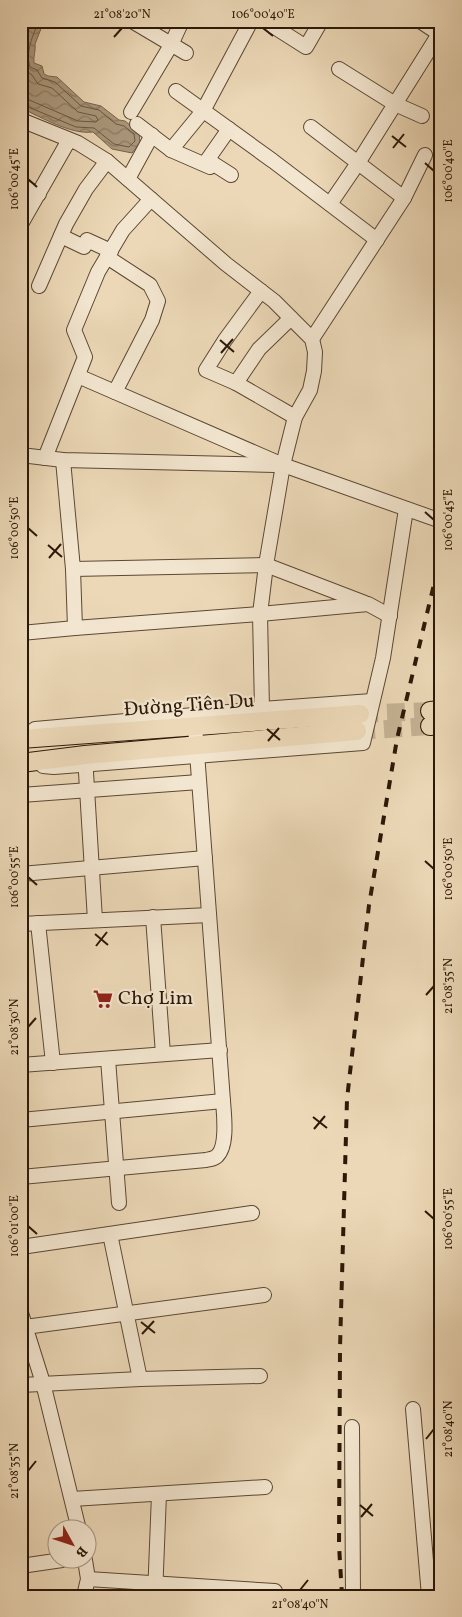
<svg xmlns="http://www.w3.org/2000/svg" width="462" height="1617" font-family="Vollkorn,serif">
<defs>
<pattern id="water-waves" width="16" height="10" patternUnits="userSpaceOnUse" patternTransform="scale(1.25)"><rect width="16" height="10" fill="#aa977b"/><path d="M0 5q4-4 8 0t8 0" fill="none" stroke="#8b7a63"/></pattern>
</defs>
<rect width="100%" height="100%" fill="#ecd8b7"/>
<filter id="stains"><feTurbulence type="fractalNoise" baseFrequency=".004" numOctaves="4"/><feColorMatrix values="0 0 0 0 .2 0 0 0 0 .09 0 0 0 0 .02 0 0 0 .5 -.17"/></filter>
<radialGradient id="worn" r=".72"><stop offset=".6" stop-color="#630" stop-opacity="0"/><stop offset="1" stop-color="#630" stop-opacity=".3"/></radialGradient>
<path fill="url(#water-waves)" stroke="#77644d" d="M21 21H44L35 44C36 50 33 57 34 63L42 66 44 74 48 76 57 77 84 102 101 106 119 120 125 121 139 132 140 143 132 153 112 149 93 132C71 135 41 117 21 108Z"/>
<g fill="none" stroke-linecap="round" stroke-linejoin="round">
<g stroke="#6a5841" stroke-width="1">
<path d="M21 98 27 99 78 121 96 122 98 120 96 116 78 112 52 88 38 84 32 75 25 70C18 54 26 36 32 21"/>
<path d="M21 104 76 127 94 128 114 144 129 147 135 141 134 134 124 126 116 124 99 110 81 106 55 82 42 78 37 70 30 67C25 52 33 35 39 21"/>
</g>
<g stroke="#c5b294" stroke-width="18" stroke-dasharray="18 9" stroke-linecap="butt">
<polyline points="360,714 430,711"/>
<polyline points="357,731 430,726"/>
</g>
<defs>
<g id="minor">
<polyline points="132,21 186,53"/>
<polyline points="265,21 306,47 321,21"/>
<polyline points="420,21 441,35"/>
<polyline points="339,69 395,104 422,116"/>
<polyline points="176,91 273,161 377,240"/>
<polyline points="131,112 171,45 182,21"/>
<polyline points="21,120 78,143 107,161 226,264 274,301 312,339 315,352 314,371 310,390 295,417 283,465 266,565 260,614 262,709"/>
<polyline points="137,124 171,150 210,167 208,159 229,129"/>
<polyline points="311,127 404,198"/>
<polyline points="171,150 203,111 251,21"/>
<polyline points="209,161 231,175"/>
<polyline points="128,179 152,135"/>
<polyline points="21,186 39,194"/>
<polyline points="330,204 358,163 439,34"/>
<polyline points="21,224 69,140"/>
<polyline points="61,236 84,247 87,240 111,251"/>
<polyline points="107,257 150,285 158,301 152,320 115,392"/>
<polyline points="39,286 66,224 86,189 107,161"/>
<polyline points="261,291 225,340 206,370 236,383 295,417"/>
<polyline points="312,339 404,198 425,155"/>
<polyline points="78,376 283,465 441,521"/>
<polyline points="236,383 259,349 291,318"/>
<polyline points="21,455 63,460 275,465"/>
<polyline points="45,458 85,357 74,330 98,272 123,230 151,199"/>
<polyline points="73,569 266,565 365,603"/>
<polyline points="75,628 260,614 368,604 390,616"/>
<polyline points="21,633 75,628 73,569 63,460"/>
<polyline points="30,733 35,729 262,709 372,701"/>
<polyline points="85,756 95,920"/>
<polyline points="43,766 54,767 363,743 383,658 406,509"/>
<polyline points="21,795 199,782"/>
<polyline points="21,874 205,858"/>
<polyline points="153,917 163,1054"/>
<polyline points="38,923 53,1063"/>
<polyline points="21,924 209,915"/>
<polyline points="108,1059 119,1203"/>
<polyline points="21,1065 220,1050"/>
<polyline points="21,1120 223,1101"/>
<path d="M21 1177 206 1160C210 1159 214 1159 217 1156 228 1146 224 1115 223 1101L195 726"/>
<polyline points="110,1234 140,1379"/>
<polyline points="21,1247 252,1213"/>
<polyline points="21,1313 43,1383 79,1530"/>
<polyline points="25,1327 264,1295"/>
<polyline points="21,1385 140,1379 260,1376"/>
<polyline points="413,1409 429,1596"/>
<polyline points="352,1427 353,1596"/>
<polyline points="72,1499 265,1487"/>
<polyline points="21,1566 62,1560"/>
<polyline points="88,1579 275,1591"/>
<polyline points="84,1596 88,1579 85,1560"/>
<polyline points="155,1596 159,1494"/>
</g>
<g id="major">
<polyline points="430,711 441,710"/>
<polyline points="430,726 441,725"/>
<polyline points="21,739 360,714"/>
<polyline points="21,763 85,755 357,731"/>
</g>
</defs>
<use href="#minor" stroke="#5b4833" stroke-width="16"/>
<use href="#major" stroke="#2b1807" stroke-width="20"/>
<use href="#minor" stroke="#f3e6d0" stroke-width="14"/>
<use href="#major" stroke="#ecd8b7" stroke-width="18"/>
<polyline stroke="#2b1807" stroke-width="4" stroke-dasharray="9 9" stroke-linecap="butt" points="342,1596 339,1545 340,1348 347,1099 369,905 397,739 441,555"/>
</g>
<path fill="none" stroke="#2b1807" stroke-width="2" d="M263 28 273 36M114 37 122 28M392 136 406 147M393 148 404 134M425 163 434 171M28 179 37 187M220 340 234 352M221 353 233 339M425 512 434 520M28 528 37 536M48 545 62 557M49 558 61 544M267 729 280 740M268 741 279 728M425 861 434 869M28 877 37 885M95 934 108 945M96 946 107 932M426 995 434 986M28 1027 36 1018M313 1117 327 1128M314 1129 325 1116M425 1211 434 1219M28 1226 37 1234M141 1322 155 1333M142 1334 154 1321M426 1439 434 1429M28 1471 36 1461M360 1505 373 1516M361 1517 372 1504M300 1590 308 1580"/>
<defs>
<symbol id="supermarket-bare" viewBox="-9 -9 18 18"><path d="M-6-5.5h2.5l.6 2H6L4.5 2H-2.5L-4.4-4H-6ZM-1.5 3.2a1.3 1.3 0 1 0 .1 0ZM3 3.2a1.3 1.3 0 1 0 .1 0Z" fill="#8f2418" stroke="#f3e6d0" stroke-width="2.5" paint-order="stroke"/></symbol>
</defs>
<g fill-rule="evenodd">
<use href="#supermarket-bare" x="89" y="985" width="28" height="28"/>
</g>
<g text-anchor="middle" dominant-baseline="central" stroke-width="4.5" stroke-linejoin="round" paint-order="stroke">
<g font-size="20" fill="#2b1807" stroke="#f3e6d0">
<text transform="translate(189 706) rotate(-4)">Đường Tiên Du</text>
</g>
<g font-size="20" fill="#2b1807" stroke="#f3e6d0" text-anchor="start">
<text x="118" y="999">Chợ Lim</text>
</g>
</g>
<rect width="462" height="1617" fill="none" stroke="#ecd8b7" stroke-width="55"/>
<g transform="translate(72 1544) rotate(130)"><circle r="24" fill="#f3e6d0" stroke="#a39480"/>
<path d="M0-4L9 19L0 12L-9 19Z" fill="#8f2418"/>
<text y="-8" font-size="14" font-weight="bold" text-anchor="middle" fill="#2b1807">B</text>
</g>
<rect x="28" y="28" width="406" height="1562" fill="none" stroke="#2b1807" stroke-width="2"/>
<g font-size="12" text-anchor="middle" fill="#2b1807">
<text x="122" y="18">21°08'20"N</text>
<text x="263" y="18">106°00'40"E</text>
<text transform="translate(448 171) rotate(-90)" y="4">106°00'40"E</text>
<text transform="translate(14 179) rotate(-90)" y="4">106°00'45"E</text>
<text transform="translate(448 520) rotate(-90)" y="4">106°00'45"E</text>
<text transform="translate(14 528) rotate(-90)" y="4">106°00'50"E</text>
<text transform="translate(448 869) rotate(-90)" y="4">106°00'50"E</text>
<text transform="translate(14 877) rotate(-90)" y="4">106°00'55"E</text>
<text transform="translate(448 986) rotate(-90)" y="4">21°08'35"N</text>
<text transform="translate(14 1027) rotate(-90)" y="4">21°08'30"N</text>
<text transform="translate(448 1219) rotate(-90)" y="4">106°00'55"E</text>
<text transform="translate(14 1226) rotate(-90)" y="4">106°01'00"E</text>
<text transform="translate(448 1429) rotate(-90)" y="4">21°08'40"N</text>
<text transform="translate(14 1471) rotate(-90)" y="4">21°08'35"N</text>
<text x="300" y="1608">21°08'40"N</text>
</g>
<rect width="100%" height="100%" filter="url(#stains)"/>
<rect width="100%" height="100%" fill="url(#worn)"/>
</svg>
